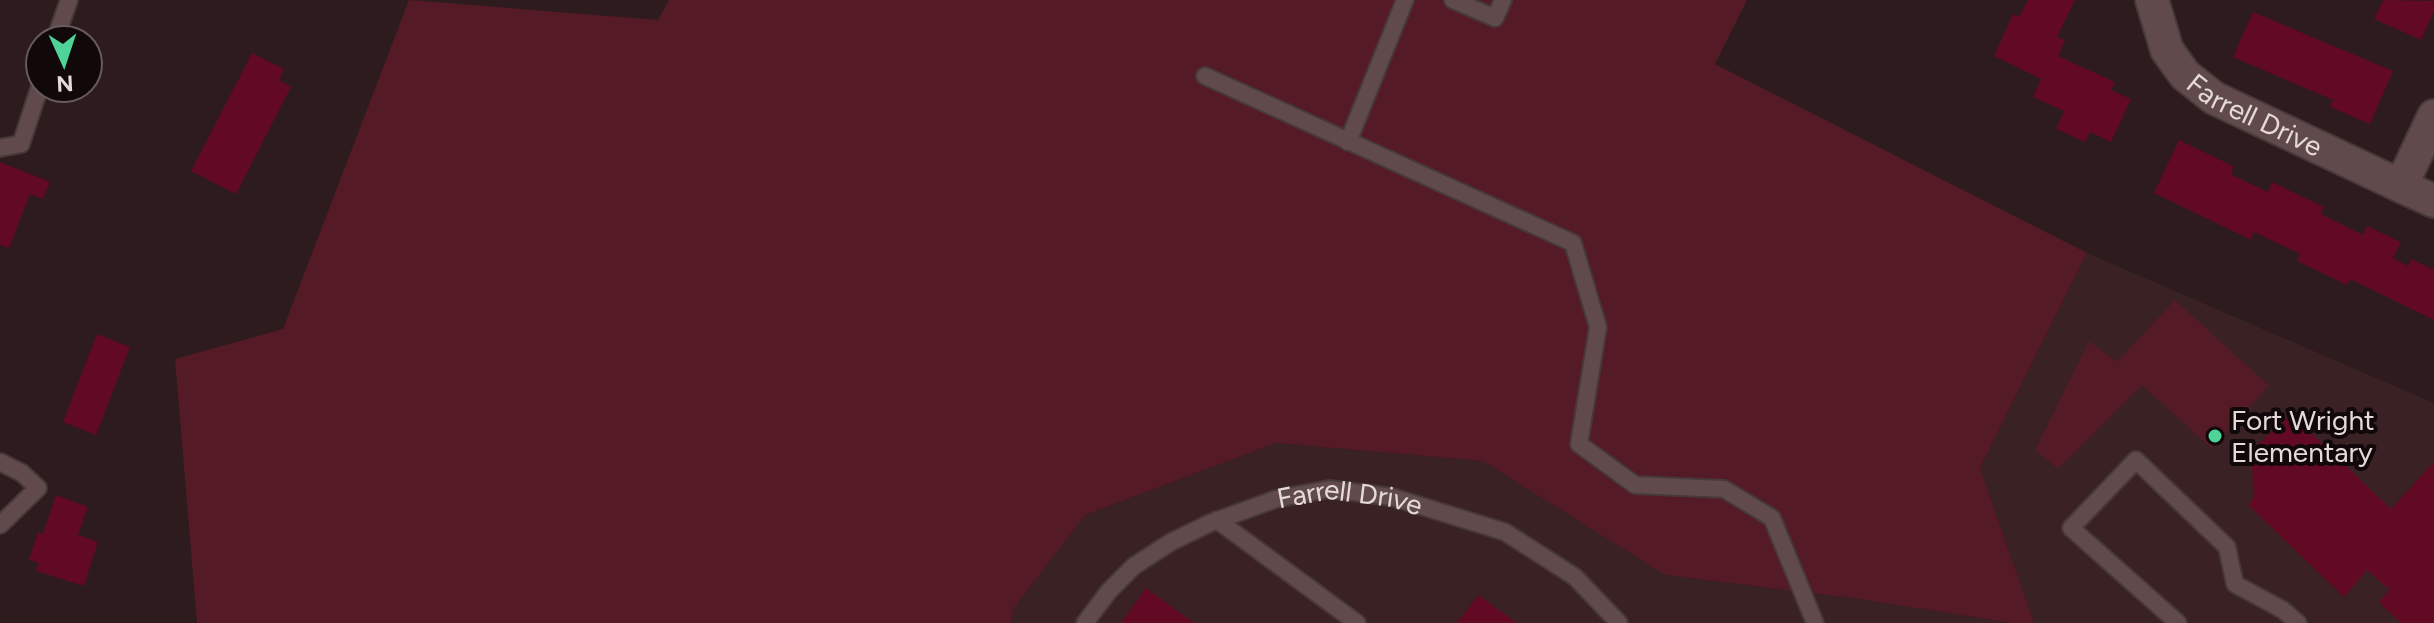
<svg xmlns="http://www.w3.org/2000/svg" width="2434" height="623" font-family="Figtree,sans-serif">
<rect width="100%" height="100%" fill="#2d1b1d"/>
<g fill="#3a2124">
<polygon points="2087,253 2434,403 2434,623 2034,623 1980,468"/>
<polygon points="1276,443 1483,461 1665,575 1852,598 2012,623 1011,623 1014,608 1085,515"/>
</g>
<g fill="#541b26">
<polygon points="409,0 658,20 669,0 1747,0 1715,64 2087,253 1980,468 2034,623 2012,623 1852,598 1665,575 1483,461 1276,443 1085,515 1014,608 1011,623 197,623 175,359 283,329"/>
<polygon points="2175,300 2269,386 2211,448 2142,385 2058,469 2035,450 2089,341 2117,362"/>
</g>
<g fill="#620924">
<polygon points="2028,0 2075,0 2057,37 2065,40 2058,56 2115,82 2111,90 2131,99 2111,142 2090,132 2085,142 2056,129 2064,111 2033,97 2041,79 1994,56 2013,14 2019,17"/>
<polygon points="2383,0 2434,1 2434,11 2421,40 2374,19"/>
<polygon points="2253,12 2393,71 2370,124 2330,107 2333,100 2233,57"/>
<polygon points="252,53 284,69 279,80 291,87 236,194 191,171"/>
<polygon points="2179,140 2233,166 2232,175 2268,192 2272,182 2324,207 2321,214 2363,235 2367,226 2401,242 2393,258 2408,266 2411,259 2434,270 2434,320 2350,279 2347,285 2297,261 2300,254 2254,232 2251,240 2154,193"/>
<polygon points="0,162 50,182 43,199 30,194 9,248 0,245"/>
<polygon points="97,334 130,347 96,435 63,422"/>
<polygon points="2291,414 2391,509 2434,462 2434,623 2401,623 2379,602 2390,590 2367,570 2344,597 2248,505 2254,497 2251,451"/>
<polygon points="56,495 88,507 78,535 98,542 84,586 36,571 39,563 29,560 38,532 43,534"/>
<polygon points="1146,588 1194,623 1121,623"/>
<polygon points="1478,595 1517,623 1457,623"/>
</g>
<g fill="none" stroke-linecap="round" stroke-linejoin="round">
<defs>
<g id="lane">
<polyline points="1453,0 1495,18 1503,0"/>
<polyline points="55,40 69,0"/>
<polyline points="1205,76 1573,243 1598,327 1579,444 1635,485 1724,489 1772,518 1815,623"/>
<polyline points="1348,142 1405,0"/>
<polyline points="0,148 21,144 40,86"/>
<polyline points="0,462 22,473 38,488 0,525"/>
<polyline points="1217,520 1357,623"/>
<path id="s1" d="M1085 623 1109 591 1134 566 1171 542 1210 523 1276 499 1329 489 1392 497 1505 532 1575 577 1619 623"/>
<polyline points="2178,623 2071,528 2136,460 2227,547 2235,584 2283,610 2298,623"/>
</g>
<g id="street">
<path id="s2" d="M2152 0 2167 50 2185 75 2214 98 2401 186 2434 116"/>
<polyline points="2401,186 2434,201"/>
</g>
</defs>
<use href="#lane" stroke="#47383a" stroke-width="20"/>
<use href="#street" stroke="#47383a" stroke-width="36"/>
<use href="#lane" stroke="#604a4c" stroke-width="16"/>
<use href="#street" stroke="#604a4c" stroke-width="32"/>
</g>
<circle fill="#4ed399" stroke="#100809" stroke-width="3" cx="2215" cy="436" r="8"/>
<g text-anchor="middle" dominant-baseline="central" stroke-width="8" stroke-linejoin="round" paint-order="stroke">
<g font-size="28" fill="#e6d9da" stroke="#100809">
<text stroke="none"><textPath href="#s2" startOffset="164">Farrell Drive</textPath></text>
<text stroke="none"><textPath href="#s1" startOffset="308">Farrell Drive</textPath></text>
</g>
<g font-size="28" fill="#e6d9da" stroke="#100809" text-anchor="start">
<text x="2231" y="420">Fort Wright<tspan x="2231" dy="32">Elementary</tspan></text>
</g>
</g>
<g transform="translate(64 64) rotate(177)"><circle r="38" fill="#100809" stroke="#665c5d" stroke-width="2"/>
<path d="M0-6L14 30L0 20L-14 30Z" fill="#4ed399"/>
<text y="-12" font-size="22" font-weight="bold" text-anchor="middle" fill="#e6d9da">N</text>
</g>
</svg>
